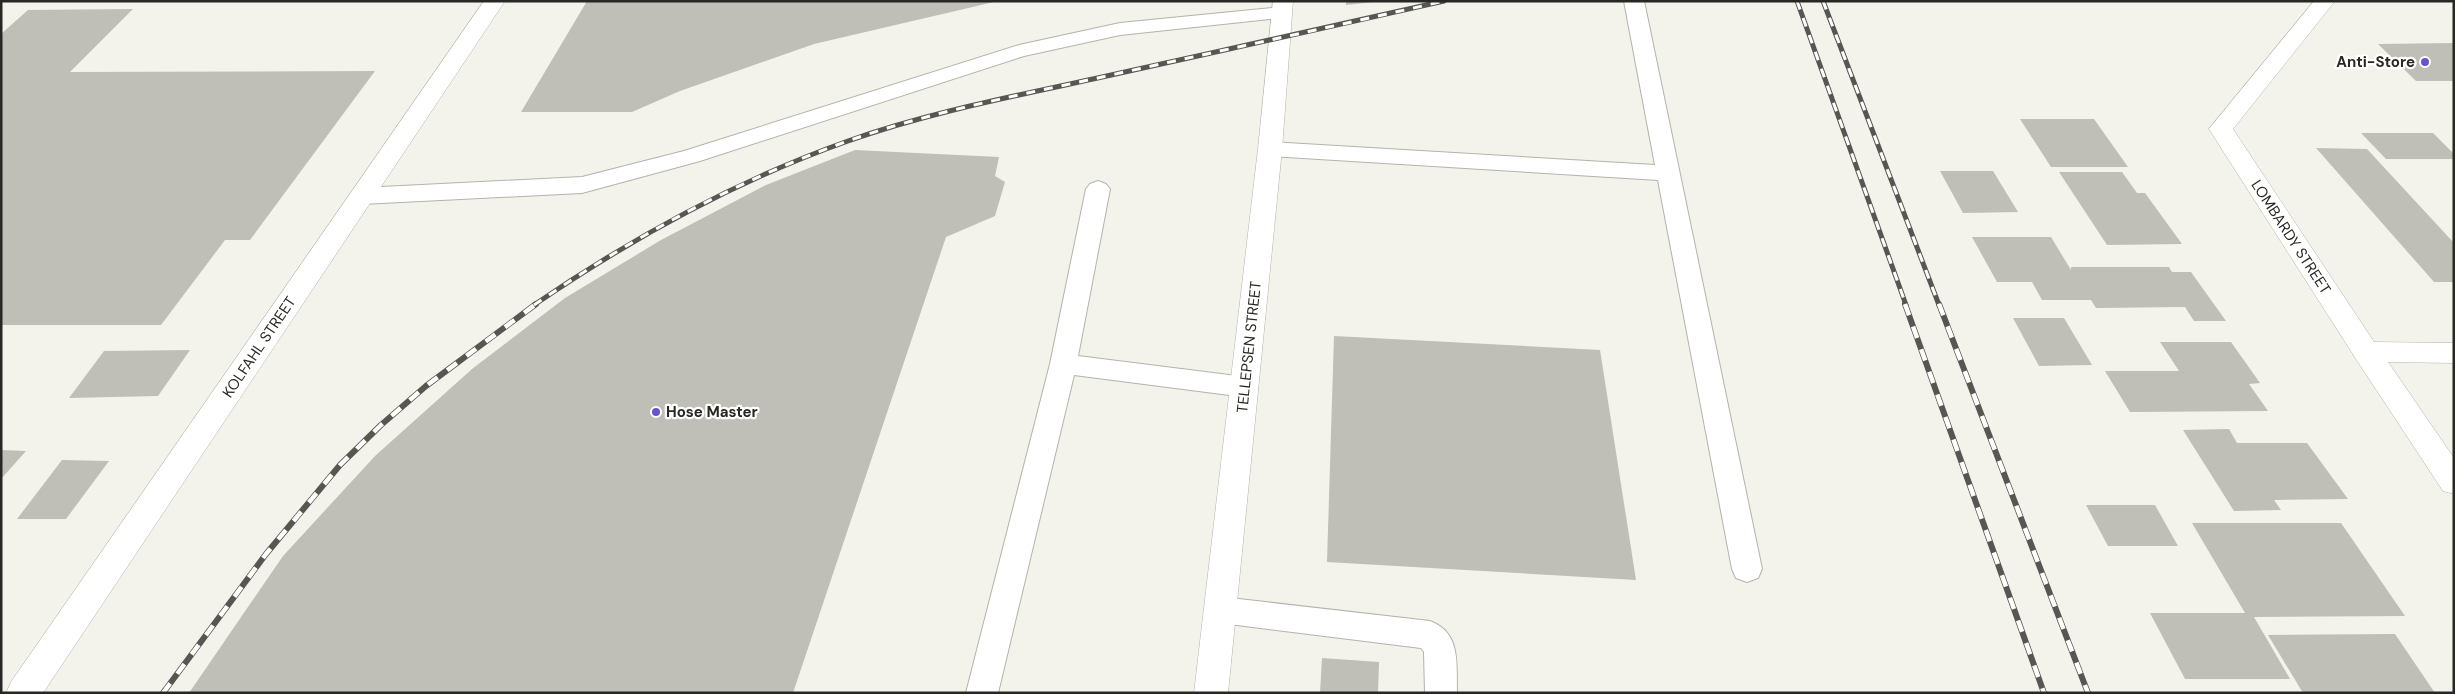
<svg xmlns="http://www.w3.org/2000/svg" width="2455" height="694" font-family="'DM Sans',sans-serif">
<rect width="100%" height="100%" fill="#f3f3eb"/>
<g fill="#bfbeb7">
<polygon points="587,1 994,1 994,2 814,44 680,91 632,112 521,112"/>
<polygon points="1346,1 1373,1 1373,2 1346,5"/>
<polygon points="133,9 70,72 375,71 250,240 225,240 161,325 1,325 1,34 28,10"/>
<polygon points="2454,43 2454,81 2416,81 2378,44"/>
<polygon points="2020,119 2094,119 2128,167 2051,167"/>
<polygon points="2361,133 2433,133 2454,154 2454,159 2386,159"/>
<polygon points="2316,148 2367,149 2454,243 2454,282 2434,282"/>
<polygon points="855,150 999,157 995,176 1005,182 995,216 946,237 793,693 189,693 283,556 375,456 472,369 565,298 661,240 766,185"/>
<polygon points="1940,171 1993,171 2018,212 1963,213"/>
<polygon points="2059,172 2122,172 2137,193 2145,193 2182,244 2107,245"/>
<polygon points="1972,237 2051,237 2071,270 2071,267 2169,267 2172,272 2191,272 2226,321 2194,321 2185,307 2096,308 2091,300 2042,300 2032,282 1997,282"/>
<polygon points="2013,318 2064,318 2092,365 2039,366"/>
<polygon points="1334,336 1600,350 1636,580 1327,562"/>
<polygon points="2160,342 2231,342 2260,383 2249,384 2268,411 2130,412 2105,371 2179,371"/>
<polygon points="190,350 158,396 69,398 104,351"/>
<polygon points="2229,429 2237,443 2307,443 2348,499 2274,500 2281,510 2234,511 2183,430"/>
<polygon points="1,450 26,451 1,479"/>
<polygon points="62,460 109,461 66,519 17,519"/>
<polygon points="2086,505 2155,505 2178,546 2108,546"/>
<polygon points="2192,523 2341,523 2405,616 2254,617 2290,679 2185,679 2150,613 2245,613"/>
<polygon points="2395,634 2435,693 2303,693 2268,635"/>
<polygon points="1322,658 1379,662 1378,693 1320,693"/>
</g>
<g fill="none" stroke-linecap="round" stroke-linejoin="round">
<defs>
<g id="lane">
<polygon points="1624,1 1644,1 1762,569 1758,578 1747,582 1736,578 1732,569 1658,180 1270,156 1262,154 1259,149 1262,144 1270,142 1655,165"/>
<polygon points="1281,7 1288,9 1291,13 1288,17 1120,35 1024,56 700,161 582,193 362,204 354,201 350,196 354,191 362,188 582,177 684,151 1019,45 1120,23"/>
<polygon points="1098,181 1106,184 1110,189 1078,356 1245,377 1255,380 1258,387 1255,394 1245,397 1074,375 998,693 966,693 1050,364 1086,189 1090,184"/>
<path d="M1221 597 1430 621C1462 633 1456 665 1457 693H1425L1424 652 1421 648 1221 623 1210 620 1205 610 1210 600Z"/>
</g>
<g id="street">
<polygon points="484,1 505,1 43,693 6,693 11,682"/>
<polygon points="2314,1 2335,1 2233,129 2374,342 2454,343 2454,363 2388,362 2454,458 2454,494 2443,491 2356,359 2209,129"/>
</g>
<polygon id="secondary" points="1273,1 1293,1 1282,149 1228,693 1194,693 1258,149"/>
</defs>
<use href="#lane" stroke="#b3b3ab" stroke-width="2"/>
<use href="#street" stroke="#b3b3ab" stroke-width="1"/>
<use href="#secondary" stroke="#b3b3ab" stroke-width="1"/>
<use href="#lane" fill="#fff" fill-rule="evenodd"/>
<use href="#street" fill="#fff" fill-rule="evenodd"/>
<use href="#secondary" fill="#fff" fill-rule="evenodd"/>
<defs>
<g id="rail-far1">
<polyline points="1797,1 1906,305"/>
<polyline points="1823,1 1939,305"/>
<path d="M534 305C632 238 735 181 848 141 927 113 1010 97 1093 79 1210 53 1327 28 1444 1"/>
</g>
<g id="rail">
<polyline points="1905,304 2044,693"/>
<polyline points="1939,304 2088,693"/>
<polyline points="163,693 266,554 340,465 381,425 426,386 536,304"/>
</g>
</defs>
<use href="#rail-far1" stroke="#565652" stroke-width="5"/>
<use href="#rail" stroke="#565652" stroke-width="6"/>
<use href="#rail-far1" stroke="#fffffe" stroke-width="3" stroke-dasharray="9" stroke-linecap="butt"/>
<use href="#rail" stroke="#fffffe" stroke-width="4.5" stroke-dasharray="12" stroke-linecap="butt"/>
</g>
<g fill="#6555cf" stroke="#fffffe" stroke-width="2">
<circle cx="2425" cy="62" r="5"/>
<circle cx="656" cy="412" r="5"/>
</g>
<g text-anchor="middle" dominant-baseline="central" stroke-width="4.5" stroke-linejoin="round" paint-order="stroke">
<g font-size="15" font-weight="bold" fill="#272724" stroke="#fffffe" text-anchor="end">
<text x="2415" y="62">Anti-Store</text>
<text x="666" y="412" text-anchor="start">Hose Master</text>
</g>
<g font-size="15" fill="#272724" stroke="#fffffe">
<text transform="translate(2291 237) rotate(57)">LOMBARDY STREET</text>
<text transform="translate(259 347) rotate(-56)">KOLFAHL STREET</text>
<text transform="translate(1249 347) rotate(-84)">TELLEPSEN STREET</text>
</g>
</g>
<rect width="2455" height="694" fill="none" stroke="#272724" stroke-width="5"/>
</svg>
